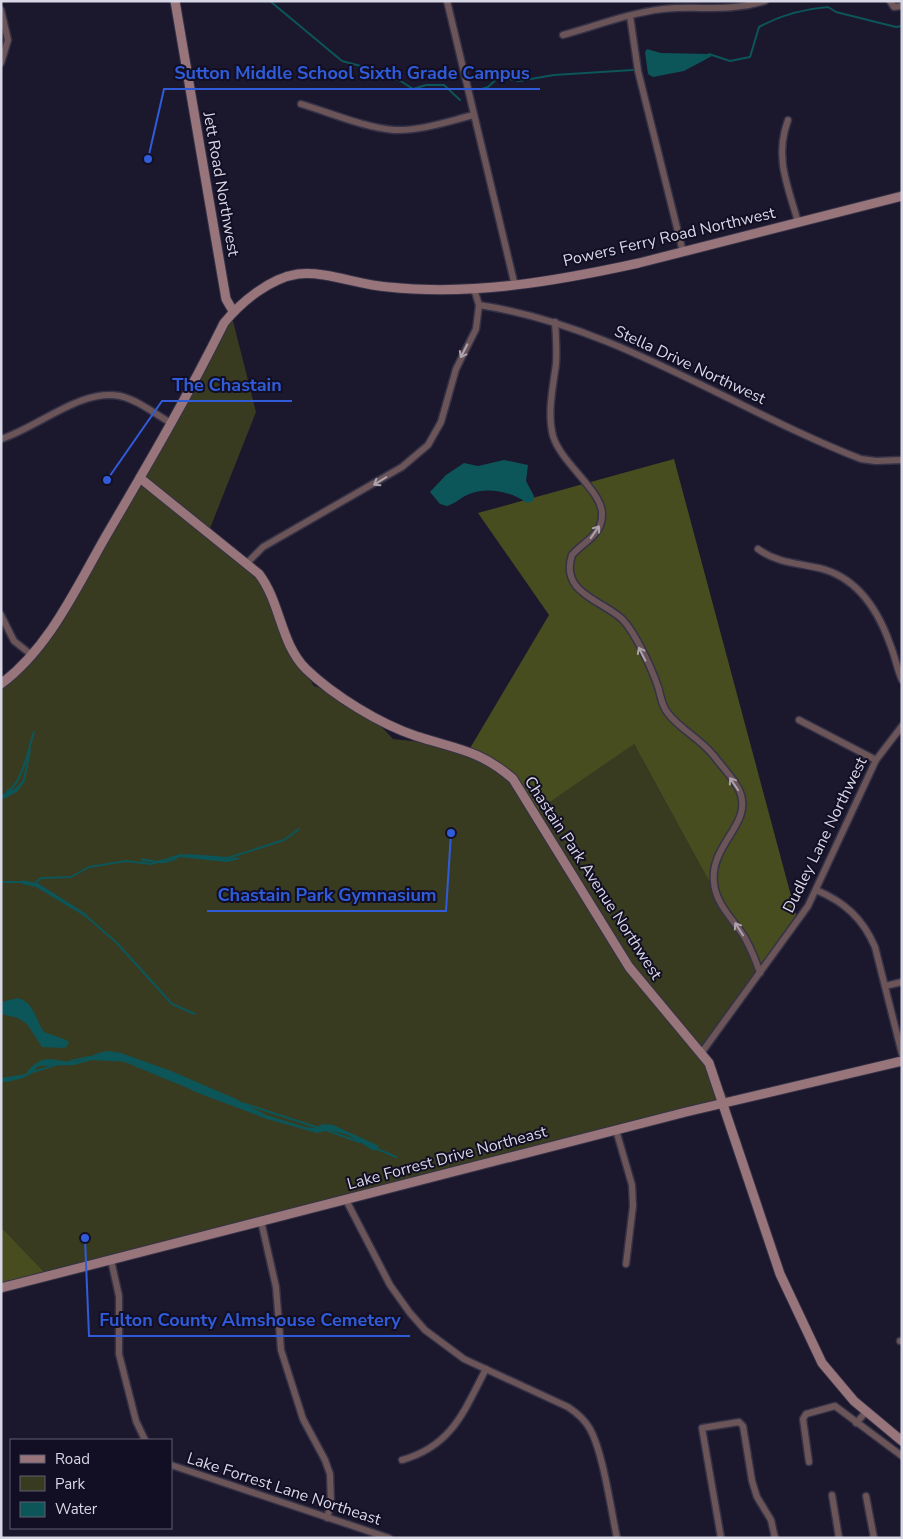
<svg xmlns="http://www.w3.org/2000/svg" width="903" height="1539" font-family="'Nunito Sans',sans-serif">
<rect width="100%" height="100%" fill="#1b172d"/>
<polygon fill="#383b20" points="231,313 256,412 207,536 246,565 267,588 290,649 314,686 358,702 393,739 459,746 491,759 634,744 758,971 701,1051 729,1100 49,1277 1,1227 1,684 66,610"/>
<g fill="#484d20">
<polygon points="674,459 798,922 758,971 634,744 538,810 519,783 469,750 549,615 478,513"/>
<polygon points="1,1227 49,1277 1,1290"/>
</g>
<g fill="#0c5659">
<polygon points="647,49 661,53 708,54 712,56 684,71 653,77 648,74 645,52"/>
<path d="M504 460 528 465 526 481 534 496 533 501 527 503C510 491 486 486 467 495 460 498 455 504 447 506L440 504 430 492 446 475 464 463 478 466Z"/>
<polygon points="29,750 31,750 25,781 17,792 1,800 1,795 16,788 23,780"/>
<path d="M179 854 229 859 238 857 239 859 227 862 179 857C167 867 154 862 141 861V858C155 860 167 866 179 854Z"/>
<polygon points="23,880 39,884 88,915 86,917 36,887 22,884"/>
<path d="M18 998C35 1003 35 1020 44 1032L66 1040 69 1042 67 1046 64 1048 42 1047 27 1024 18 1018 1 1014V1002Z"/>
<path d="M108 1051 121 1053 171 1071 236 1099 266 1115 305 1127 315 1128 323 1124 333 1125 379 1146 374 1151 348 1135 329 1130 317 1133 267 1119 198 1093 131 1062 92 1060 74 1065 38 1066C28 1080 17 1079 1 1083V1078L26 1074C45 1047 58 1067 82 1060 93 1056 94 1053 108 1051Z"/>
</g>
<g fill="none" stroke-linecap="round" stroke-linejoin="round">
<g stroke="#0c5659" stroke-width="2">
<polyline points="270,1 342,61 383,72 390,79 399,80 413,89 426,85 444,85 460,100"/>
<path d="M709 54 730 61 750 57 759 27C781 15 803 9 828 7L836 12 896 27 902 26"/>
<polyline points="482,89 488,87 499,77 519,81 554,75 633,70"/>
<path d="M7 792C23 782 28 750 34 732"/>
<polyline points="188,855 228,858 284,840 299,829"/>
<polyline points="1,882 23,882"/>
<polyline points="34,884 41,878 71,877 89,867 126,861 151,864 178,856"/>
<polyline points="86,916 117,943 172,1004 195,1014"/>
<polyline points="71,1061 89,1057"/>
<polyline points="125,1061 178,1083"/>
<polyline points="33,1072 55,1065"/>
<polyline points="245,1104 319,1128"/>
<polyline points="326,1130 359,1142"/>
<polyline points="375,1148 396,1157"/>
</g>
<defs>
<g id="street">
<polyline points="447,1 515,286"/>
<polyline points="890,1 894,7 902,6"/>
<polyline points="1,10 8,40 1,63"/>
<polyline points="630,16 638,71 683,252"/>
<path d="M563 35C596 26 629 13 663 9 700 5 726 13 765 1"/>
<path d="M301 104C331 113 363 127 394 130 421 131 449 121 474 115"/>
<path d="M788 120C774 158 788 186 798 222"/>
<path d="M479 305C617 326 732 409 861 459L876 461 902 460"/>
<path d="M555 322C556 336 557 350 556 364 553 387 547 413 553 436 561 463 601 490 602 513 603 535 584 541 572 555 559 594 605 601 623 620 636 634 652 669 658 687 661 696 661 704 667 712 679 729 700 738 714 756 722 767 735 779 740 792 753 824 709 845 714 883 716 905 734 920 745 938 751 949 756 961 760 973"/>
<path d="M1 439C37 428 81 388 120 396 138 400 155 414 171 423"/>
<path d="M758 549C777 563 797 563 819 568 857 577 878 610 890 644 895 656 897 669 902 680"/>
<polyline points="247,563 263,547 402,467 428,445 441,422 456,369 476,329 479,305 474,289"/>
<polyline points="1,615 14,641 33,656"/>
<polyline points="799,720 876,760"/>
<path d="M816 890C845 902 863 919 875 947L902 1054"/>
<polyline points="885,986 902,982"/>
<polyline points="702,1052 808,906 876,760 902,726"/>
<polyline points="616,1130 632,1185 633,1206 626,1264"/>
<path d="M346 1200 390 1285 410 1313 425 1330 464 1359 568 1407C577 1413 585 1420 590 1429 603 1452 611 1510 617 1538"/>
<polyline points="261,1221 276,1287 281,1350 303,1419 325,1460 330,1474 331,1503 327,1518"/>
<polyline points="111,1260 119,1296 119,1354 136,1421 145,1440"/>
<polyline points="900,1341 902,1341"/>
<polyline points="856,1423 867,1411"/>
<path d="M402 1460C452 1446 464 1411 486 1369"/>
<polyline points="809,1462 803,1419 806,1414 835,1406 902,1456"/>
<polyline points="171,1465 389,1538"/>
<polyline points="832,1495 839,1538"/>
<polyline points="866,1496 874,1538"/>
<polyline points="721,1538 702,1428 739,1422 743,1426 752,1481 757,1497 771,1520 775,1538"/>
</g>
<g id="secondary">
<polyline points="175,1 226,299 233,311"/>
<path d="M140 478 259 574C281 603 280 643 306 669 334 696 380 724 416 736 456 749 480 750 513 779L629 967 709 1063 780 1274 822 1363 854 1401 902 1441"/>
<path d="M1 684C50 647 76 588 106 536 147 466 188 396 224 323 241 302 270 278 298 274 327 271 358 285 388 287 472 296 557 281 639 263L902 196"/>
<polyline points="1,1288 686,1112 902,1061"/>
</g>
</defs>
<use href="#street" stroke="#353247" stroke-width="9"/>
<use href="#secondary" stroke="#353247" stroke-width="11"/>
<use href="#street" stroke="#6b5558" stroke-width="6"/>
<use href="#secondary" stroke="#98757b" stroke-width="9"/>
</g>
<defs><path id="oneway-shaft" d="M-6 0H5M1.5-3L5.5 0L1.5 3" fill="none" stroke-width="1.6" stroke-linecap="round" stroke-linejoin="round" transform="scale(1.25)"/></defs>
<g stroke="#aca3ad">
<use href="#oneway-shaft" transform="translate(464 351) rotate(117)"/>
<use href="#oneway-shaft" transform="translate(380 481) rotate(148)"/>
<use href="#oneway-shaft" transform="translate(595 532) rotate(-55)"/>
<use href="#oneway-shaft" transform="translate(642 654) rotate(-117)"/>
<use href="#oneway-shaft" transform="translate(734 784) rotate(-124)"/>
<use href="#oneway-shaft" transform="translate(739 929) rotate(-123)"/>
</g>
<g text-anchor="middle" dominant-baseline="central" stroke-width="4" stroke-linejoin="round" paint-order="stroke">
<g font-size="16" fill="#d8d7e6" stroke="#120e23">
<text transform="translate(221 184) rotate(80)">Jett Road Northwest</text>
<text transform="translate(669 237) rotate(-13)">Powers Ferry Road Northwest</text>
<text transform="translate(690 365) rotate(25)">Stella Drive Northwest</text>
<text transform="translate(825 835) rotate(-64)">Dudley Lane Northwest</text>
<text transform="translate(593 878) rotate(57)">Chastain Park Avenue Northwest</text>
<text transform="translate(447 1158) rotate(-15)">Lake Forrest Drive Northeast</text>
<text transform="translate(284 1489) rotate(18)">Lake Forrest Lane Northeast</text>
</g>
</g>
<path fill="none" stroke="#305cd9" stroke-width="2" d="M148 159L164 89H540M107 480L162 401H292M451 833L446 911H207M85 1238L89 1336H410"/>
<g fill="#305cd9" stroke="#120e23" stroke-width="2">
<circle cx="148" cy="159" r="5"/>
<circle cx="107" cy="480" r="5"/>
<circle cx="451" cy="833" r="5"/>
<circle cx="85" cy="1238" r="5"/>
</g>
<g font-size="18" text-anchor="middle" font-weight="bold" fill="#305cd9" stroke="#120e23" stroke-width="4" stroke-linejoin="round" paint-order="stroke">
<text x="352" y="79">Sutton Middle School Sixth Grade Campus</text>
<text x="227" y="391">The Chastain</text>
<text x="327" y="901">Chastain Park Gymnasium</text>
<text x="250" y="1326">Fulton County Almshouse Cemetery</text>
</g>
<rect width="903" height="1539" fill="none" stroke="#d8d7e6" stroke-width="5"/>
<rect x="10" y="1439" width="162" height="90" fill="#120e23" stroke="#615e71"/>
<rect x="20" y="1455" width="25" height="8" fill="#98757b" stroke="#615e71"/>
<text x="55" y="1464" font-size="15" fill="#d8d7e6">Road</text>
<rect x="20" y="1476" width="25" height="15" fill="#383b20" stroke="#615e71"/>
<text x="55" y="1489" font-size="15" fill="#d8d7e6">Park</text>
<rect x="20" y="1502" width="25" height="15" fill="#0c5659" stroke="#615e71"/>
<text x="55" y="1514" font-size="15" fill="#d8d7e6">Water</text>
</svg>
